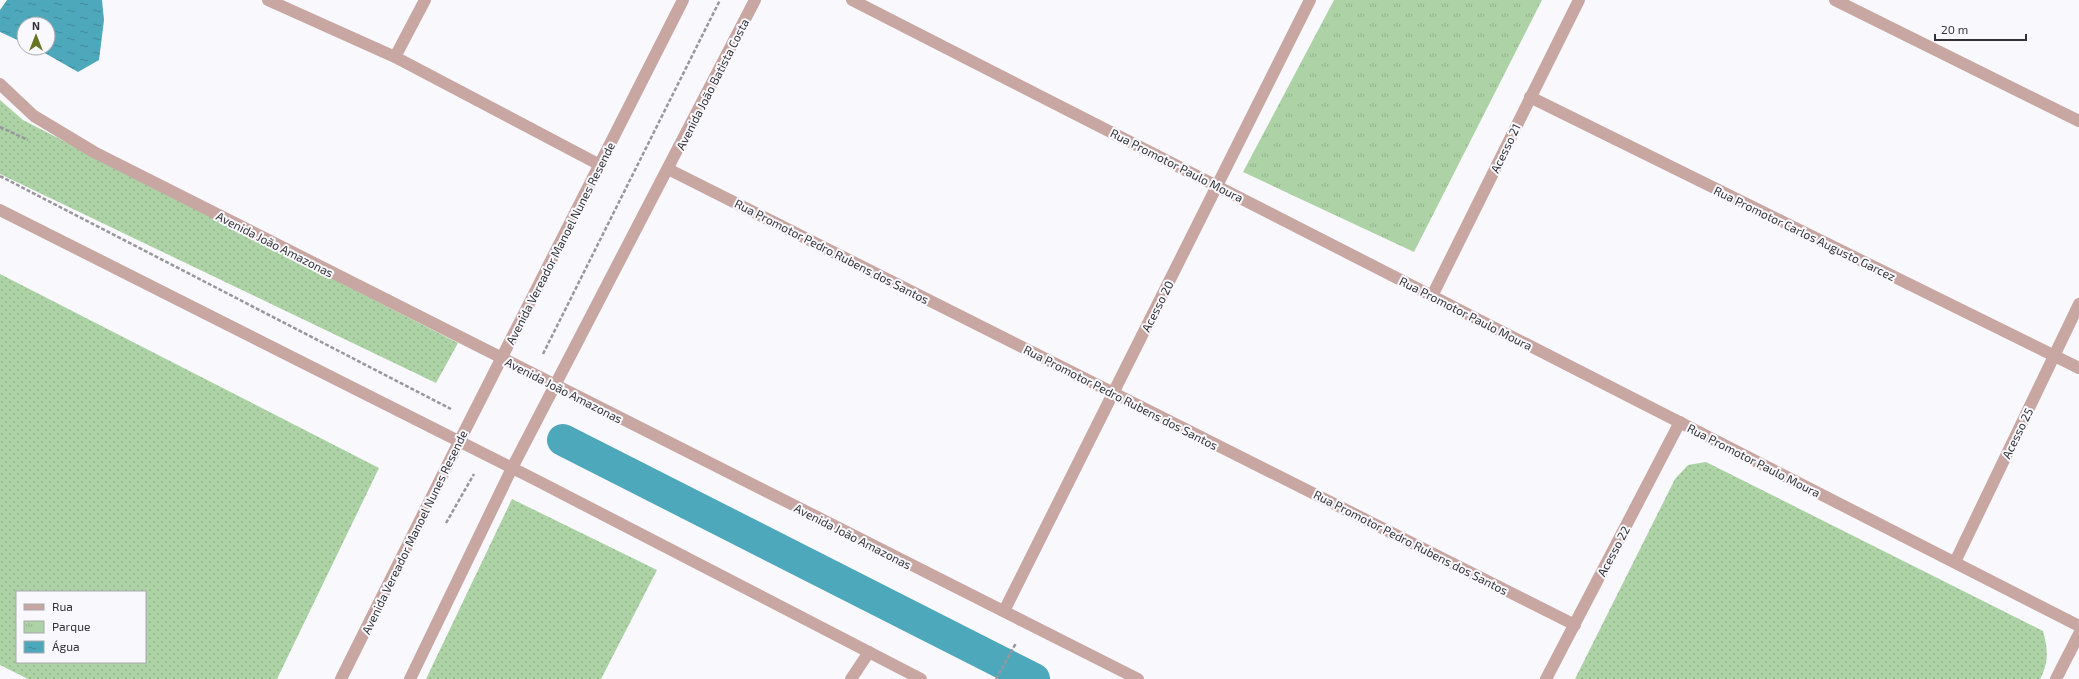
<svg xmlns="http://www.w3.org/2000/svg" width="2079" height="679" font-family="'Exo 2',sans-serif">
<defs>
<pattern id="grass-dots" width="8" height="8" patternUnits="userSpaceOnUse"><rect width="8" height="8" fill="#acd2a5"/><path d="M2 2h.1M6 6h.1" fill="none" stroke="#94b58f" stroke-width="1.8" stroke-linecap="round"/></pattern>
<pattern id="park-tufts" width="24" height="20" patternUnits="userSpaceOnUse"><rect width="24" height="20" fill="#acd2a5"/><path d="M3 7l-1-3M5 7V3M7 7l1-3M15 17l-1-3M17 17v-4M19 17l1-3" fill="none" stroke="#94b58f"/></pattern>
<pattern id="water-ripples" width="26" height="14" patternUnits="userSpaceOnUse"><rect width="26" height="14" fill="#4ea8bc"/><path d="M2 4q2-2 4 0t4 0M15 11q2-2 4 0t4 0" fill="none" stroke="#41899a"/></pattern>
</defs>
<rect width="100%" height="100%" fill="#f9f9fd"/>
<g fill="url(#grass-dots)" fill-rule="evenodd">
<polygon points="0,100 23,120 458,343 436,383 0,174"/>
<path d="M0 274 379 468 277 679H28L0 665ZM17 592H145V662H17Z"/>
<path d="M1706 462 2043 631C2048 649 2049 662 2040 679H1575L1675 479 1688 465Z"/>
<polygon points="512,499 657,570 601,679 426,679"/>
</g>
<polygon fill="url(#park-tufts)" points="1334,0 1542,0 1414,252 1243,172"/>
<polygon fill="url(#water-ripples)" points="7,0 102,0 104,20 99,60 78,72 36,48 48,48 48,24 24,24 24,43 0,32 0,10"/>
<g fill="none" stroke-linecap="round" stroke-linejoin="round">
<polyline stroke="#4ea8bc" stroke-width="32" points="563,440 1034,679"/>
<g stroke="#97979c" stroke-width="2.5" stroke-dasharray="4 2" stroke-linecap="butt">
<polyline points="0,127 28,140"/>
<polyline points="0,176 451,409"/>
<polyline points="543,354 720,0"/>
<polyline points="446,523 474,474"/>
<polyline points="996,679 1016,643"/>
</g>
<g stroke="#c8a6a2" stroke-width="12">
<polyline points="268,0 395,57 600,165"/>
<polyline points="852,0 2079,626"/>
<polyline points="1835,0 2079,121"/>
<polyline points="395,57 425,0"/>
<polyline points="0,84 34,116 94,152 1138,679"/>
<polyline points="1530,97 2079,368"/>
<polyline points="668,169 1575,625"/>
<polyline points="0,210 538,481 921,679"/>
<polyline points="1432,296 1579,0"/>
<polyline points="1955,562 2079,304"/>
<polyline points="1004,611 1310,0"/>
<polyline points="341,679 459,442 683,0"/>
<polyline points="410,679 512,468 755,0"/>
<polyline points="851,679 869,652"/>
<polyline points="1546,679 1680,422"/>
<polyline points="2056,679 2079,634"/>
</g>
</g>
<g text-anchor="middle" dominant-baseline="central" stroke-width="4" stroke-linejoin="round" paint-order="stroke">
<g font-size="12" fill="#323237" stroke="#f9f9fd">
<text transform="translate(712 84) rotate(-63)">Avenida João Batista Costa</text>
<text transform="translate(1505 148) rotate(-64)">Acesso 21</text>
<text transform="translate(1177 165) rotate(27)">Rua Promotor Paulo Moura</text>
<text transform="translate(1805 233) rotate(26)">Rua Promotor Carlos Augusto Garcez</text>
<text transform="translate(560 243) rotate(-63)">Avenida Vereador Manoel Nunes Resende</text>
<text transform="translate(275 244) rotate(27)">Avenida João Amazonas</text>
<text transform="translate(832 251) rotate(27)">Rua Promotor Pedro Rubens dos Santos</text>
<text transform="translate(1157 306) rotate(-63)">Acesso 20</text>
<text transform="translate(1466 313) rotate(27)">Rua Promotor Paulo Moura</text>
<text transform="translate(564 390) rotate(27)">Avenida João Amazonas</text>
<text transform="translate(1121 397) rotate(27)">Rua Promotor Pedro Rubens dos Santos</text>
<text transform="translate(2017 433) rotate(-64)">Acesso 25</text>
<text transform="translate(1754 460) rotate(27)">Rua Promotor Paulo Moura</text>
<text transform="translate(414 532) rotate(-64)">Avenida Vereador Manoel Nunes Resende</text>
<text transform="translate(853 536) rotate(27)">Avenida João Amazonas</text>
<text transform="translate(1411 542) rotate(27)">Rua Promotor Pedro Rubens dos Santos</text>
<text transform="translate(1613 551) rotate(-62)">Acesso 22</text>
</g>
</g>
<rect x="16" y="591" width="130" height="72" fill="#f9f9fd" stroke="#a9a9ae"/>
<rect x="24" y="604" width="20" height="6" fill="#c8a6a2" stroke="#a9a9ae"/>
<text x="52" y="611" font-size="12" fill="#323237">Rua</text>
<rect x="24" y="621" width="20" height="12" fill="url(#park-tufts)" stroke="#a9a9ae"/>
<text x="52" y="631" font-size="12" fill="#323237">Parque</text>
<rect x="24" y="641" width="20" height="12" fill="url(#water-ripples)" stroke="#a9a9ae"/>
<text x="52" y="651" font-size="12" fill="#323237">Água</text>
<g transform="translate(36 36)"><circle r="19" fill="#f9f9fd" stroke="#a9a9ae"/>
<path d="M0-3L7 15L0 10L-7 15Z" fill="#657725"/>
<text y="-6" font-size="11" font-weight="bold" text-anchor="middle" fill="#323237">N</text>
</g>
<path d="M1935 34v6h91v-6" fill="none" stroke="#323237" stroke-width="2"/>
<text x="1941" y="34" font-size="12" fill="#323237" stroke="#f9f9fd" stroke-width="3" paint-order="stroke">20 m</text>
</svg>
